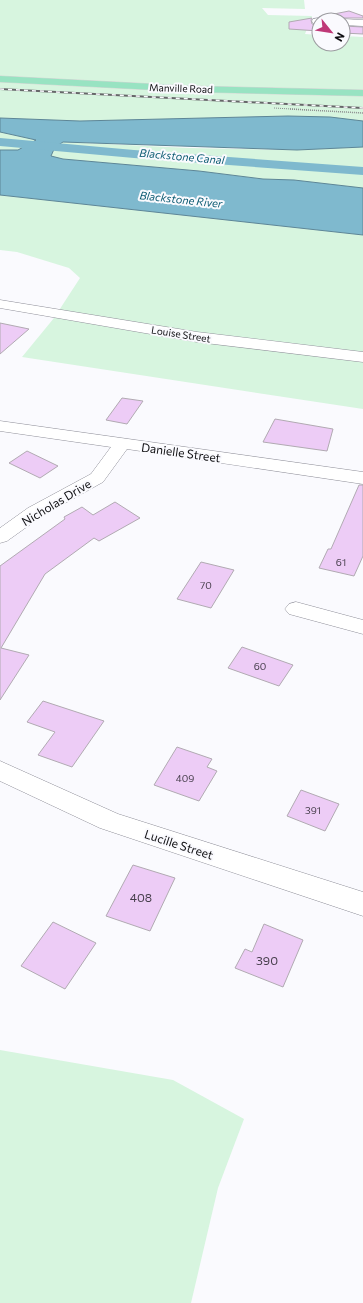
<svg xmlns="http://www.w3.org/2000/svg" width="363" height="1303" font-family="Commissioner,sans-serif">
<rect width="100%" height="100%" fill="#fafafe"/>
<g fill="#d7f5df">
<polygon points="0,0 304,0 305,9 262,8 268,15 312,16 305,34 319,35 319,44 343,44 343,36 363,37 363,121 288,116 80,121 0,118"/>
<polygon points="0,132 36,140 18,150 0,150"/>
<polygon points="63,142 190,148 297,150 363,147 363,188 294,180 263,179 199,171 63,159 50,156 55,147"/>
<polygon points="0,195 363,235 363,409 22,357 54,318 80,278 69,268 17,252 0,250"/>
<polygon points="0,1050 173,1080 244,1119 218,1188 191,1303 0,1303"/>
</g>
<polygon fill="#7fb9ce" stroke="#5d8696" points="288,116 330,117 363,121 363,147 297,150 63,142 55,147 51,156 63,159 199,171 263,179 294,180 363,188 363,235 0,195 0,150 18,150 36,140 0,132 0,118 80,121"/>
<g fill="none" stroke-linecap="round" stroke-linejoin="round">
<polygon fill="#7fb9ce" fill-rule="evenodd" points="0,138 134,150 363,167 363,175 134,158 0,146"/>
</g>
<g fill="#edccf6" stroke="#b1aab2">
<polygon points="349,11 363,16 363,18 343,18 339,20 324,20 319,17"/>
<polygon points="312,18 311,20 312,24 319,25 319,31 289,29 289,22"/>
<polygon points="343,26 363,27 363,34 343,33"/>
<polygon points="0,323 29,329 0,354"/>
<polygon points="122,398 143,401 127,424 106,420"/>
<polygon points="275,419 333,429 327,451 263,442"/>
<polygon points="27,451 58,466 40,478 9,463"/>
<polygon points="359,485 363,485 363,556 354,576 319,568 328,549 331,549"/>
<polygon points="115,502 140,518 99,541 94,538 45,574 1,648 29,655 0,700 0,566 65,519 64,517 82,507 93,515"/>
<polygon points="201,562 234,570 211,608 177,599"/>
<polygon points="242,647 293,665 279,686 228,668"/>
<polygon points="43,701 104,721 72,767 38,755 55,732 27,722"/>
<polygon points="177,747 212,759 207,767 217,771 199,801 154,785"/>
<polygon points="301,790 339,804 325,831 287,816"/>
<polygon points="133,865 175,878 150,931 106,916"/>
<polygon points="53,922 96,943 65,989 21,966"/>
<polygon points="264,924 303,940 283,987 235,968 245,949 252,952"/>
</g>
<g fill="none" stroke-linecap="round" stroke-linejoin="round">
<defs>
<g id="minor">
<polygon points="319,18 323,20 319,20 319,24 313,23 312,21 313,19"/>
<polygon points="343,19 363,20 363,26 343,25 343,20 340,20"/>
<polygon points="0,300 197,332 363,352 363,362 197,342 0,308"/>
<polygon points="0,421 363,472 363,484 127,449 103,482 42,516 7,541 0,543 0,528 28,508 91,474 111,447 0,431"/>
<polygon points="296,602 363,620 363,634 289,614 285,609 289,604"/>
<polygon points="0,761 118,814 363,892 363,916 100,828 0,781"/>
</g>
<polygon id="major" points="0,76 193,86 363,90 363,96 193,92 0,82"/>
</defs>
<use href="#minor" stroke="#8f8f99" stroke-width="1"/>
<use href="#major" stroke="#d4d4d4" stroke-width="1"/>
<polyline stroke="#8b8b8e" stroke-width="1" stroke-dasharray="1 1" stroke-linecap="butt" points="274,108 308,110"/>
<polyline stroke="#8b8b8e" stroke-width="1.5" stroke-dasharray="1 1" stroke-linecap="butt" points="290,109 363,113"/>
<use href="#minor" fill="#fff" fill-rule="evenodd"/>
<use href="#major" fill="#98e3c2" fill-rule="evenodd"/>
<defs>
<polyline id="rail" points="0,89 363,108"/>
</defs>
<use href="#rail" stroke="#666669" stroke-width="2"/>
<use href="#rail" stroke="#fafafe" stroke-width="1.5" stroke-dasharray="4" stroke-linecap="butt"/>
</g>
<g text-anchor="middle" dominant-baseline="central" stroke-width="4" stroke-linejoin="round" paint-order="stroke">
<g font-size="10" fill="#0f0f12" stroke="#fafafe">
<text transform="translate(181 88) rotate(2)">Manville Road</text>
<text transform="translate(181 334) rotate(9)">Louise Street</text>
</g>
<g font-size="10" fill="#463e4b">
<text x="341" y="562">61</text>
<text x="206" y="585">70</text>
<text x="260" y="666">60</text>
<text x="185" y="778">409</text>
<text x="313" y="810">391</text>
</g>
<g font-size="11" font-style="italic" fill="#0a5a71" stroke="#fafafe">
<text transform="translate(182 156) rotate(5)">Blackstone Canal</text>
<text transform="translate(181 199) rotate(6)">Blackstone River</text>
</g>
<g font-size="12" fill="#0f0f12" stroke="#fafafe">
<text transform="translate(181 452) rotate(8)">Danielle Street</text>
<text transform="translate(56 502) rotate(-31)">Nicholas Drive</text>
<text transform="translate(179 844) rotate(18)">Lucille Street</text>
</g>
<g font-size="12" fill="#463e4b">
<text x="141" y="897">408</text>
<text x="267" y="960">390</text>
</g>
</g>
<g transform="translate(331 32) rotate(120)"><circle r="19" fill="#fafafe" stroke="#9c9ca0"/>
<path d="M0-3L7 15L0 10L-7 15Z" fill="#bf3877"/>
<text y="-6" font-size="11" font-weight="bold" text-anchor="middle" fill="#0f0f12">N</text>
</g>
</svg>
